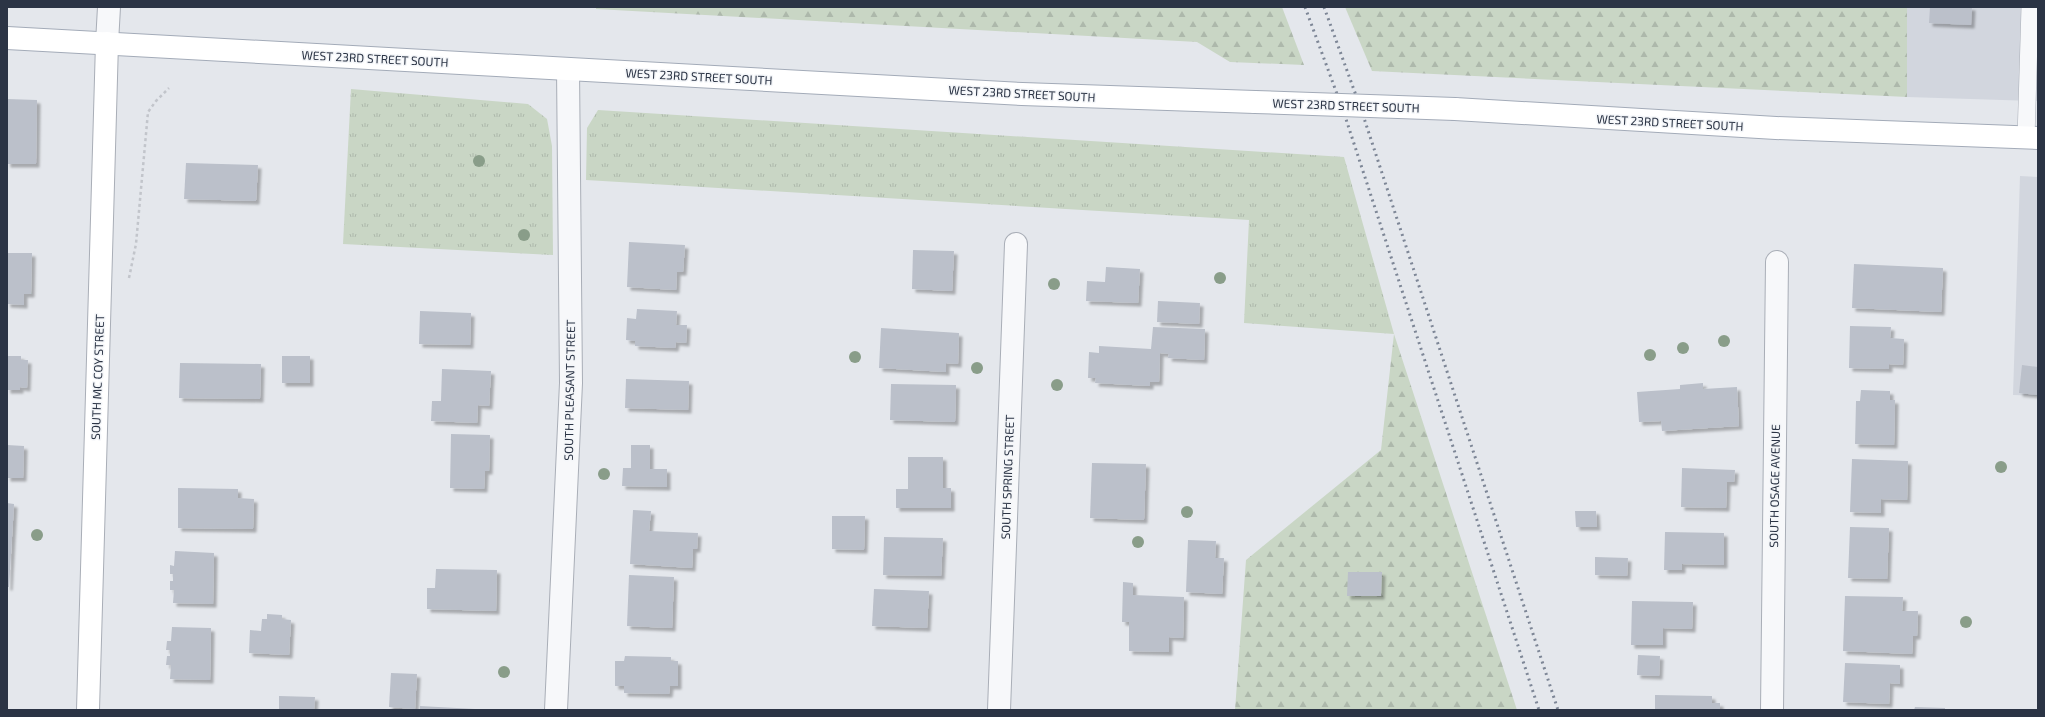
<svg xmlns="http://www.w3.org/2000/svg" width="2045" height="717" font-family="'Exo 2',sans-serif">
<defs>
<pattern id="grass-tufts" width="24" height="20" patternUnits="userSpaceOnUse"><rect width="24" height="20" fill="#c9d6c5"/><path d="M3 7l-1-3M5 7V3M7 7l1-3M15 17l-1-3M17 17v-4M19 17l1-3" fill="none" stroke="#adb8ab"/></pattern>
<pattern id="forest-firs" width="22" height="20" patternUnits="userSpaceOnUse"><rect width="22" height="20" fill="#c9d6c5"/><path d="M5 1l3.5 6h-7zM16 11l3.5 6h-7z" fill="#adb8ab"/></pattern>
<filter id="shadow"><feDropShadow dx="3.5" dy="3.5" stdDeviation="1" flood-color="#0004"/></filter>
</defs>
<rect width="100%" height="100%" fill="#e4e7ec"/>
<g fill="#d2d6de">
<polygon points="1907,7 2038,7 2038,101 1907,97"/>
<polygon points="2020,176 2038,177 2038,396 2013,395"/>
</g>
<g fill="url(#grass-tufts)">
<polygon points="351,89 528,104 547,119 552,146 553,255 343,244"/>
<polygon points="598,110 1344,157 1394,334 1244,323 1249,220 586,180 587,128"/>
</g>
<g fill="url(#forest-firs)">
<polygon points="596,7 1282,7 1304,65 1230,62 1197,42 596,9"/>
<polygon points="1345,7 1907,7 1907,97 1372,71"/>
<polygon points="1394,334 1517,710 1235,710 1246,560 1381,450"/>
</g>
<g fill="#bbc0ca" filter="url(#shadow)">
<polygon points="1930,7 1972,7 1971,25 1929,23"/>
<polygon points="7,99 37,100 36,164 7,164"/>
<polygon points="186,163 258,165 256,201 184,199"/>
<polygon points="629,242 685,245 683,272 677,272 676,290 627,287"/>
<polygon points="913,250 954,251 952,291 912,289"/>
<polygon points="7,253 32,253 31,294 24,294 24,305 7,304"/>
<polygon points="1854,264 1943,268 1941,312 1852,308"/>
<polygon points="1106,267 1140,269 1138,303 1086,301 1087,281 1105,282"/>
<polygon points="1158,301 1200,303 1199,324 1157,322"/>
<polygon points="637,309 677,311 676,325 687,325 686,343 676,342 675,348 635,346 635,341 626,340 627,318 636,319"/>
<polygon points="420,311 471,313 470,345 419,344"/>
<polygon points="1850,326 1891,327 1890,338 1904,339 1903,365 1889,364 1889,369 1849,368"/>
<polygon points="1153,327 1205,329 1204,360 1168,358 1169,354 1160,353 1159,382 1150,382 1150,386 1095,383 1096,378 1088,378 1089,352 1099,353 1099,346 1151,349"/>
<polygon points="881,328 959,333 958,364 946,363 946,372 879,368"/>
<polygon points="7,356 21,356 21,360 28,360 27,388 20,387 20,390 7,390"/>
<rect x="282" y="356" width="28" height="27"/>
<polygon points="180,363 261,364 260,399 179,398"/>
<polygon points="2022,365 2038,367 2038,395 2019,393"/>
<polygon points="442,369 491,371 489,406 478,405 477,423 431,421 432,401 441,401"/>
<polygon points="626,379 689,381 688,410 625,408"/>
<polygon points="1703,383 1703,389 1737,387 1739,426 1662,431 1661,421 1639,422 1637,392 1680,389 1680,385"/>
<polygon points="891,384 956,385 955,422 890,420"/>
<polygon points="1861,390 1890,391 1890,400 1895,400 1894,445 1855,444 1856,401 1860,401"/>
<polygon points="451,434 490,435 489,471 485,471 484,489 450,488"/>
<polygon points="7,445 24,446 23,478 7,478"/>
<polygon points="631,445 650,445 650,469 667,469 667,487 622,486 623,468 631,468"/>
<polygon points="908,457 943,457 943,488 951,488 951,508 896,508 896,489 908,489"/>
<polygon points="1852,459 1908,461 1907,500 1881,499 1881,513 1850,512"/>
<polygon points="1092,463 1146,464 1144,520 1090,518"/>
<polygon points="1682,468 1735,470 1734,482 1727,482 1726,508 1681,507"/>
<polygon points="178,488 238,489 238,498 254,499 253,529 178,528"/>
<polygon points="7,503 14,504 9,587 7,587"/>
<polygon points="633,510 651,511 649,531 698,533 697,549 693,549 692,568 630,564"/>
<polygon points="1575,511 1596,511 1597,527 1576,527"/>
<polygon points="832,516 865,516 864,550 832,549"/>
<polygon points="1850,527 1889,528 1887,579 1848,578"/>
<polygon points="1665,532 1724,533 1724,565 1682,564 1682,570 1664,570"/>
<polygon points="884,537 943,538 941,576 883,575"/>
<polygon points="1188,540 1216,541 1215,558 1224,558 1222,594 1186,592"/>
<polygon points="175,551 214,553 213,604 173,603 174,590 170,590 170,581 173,581 173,574 170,574 170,565 174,566"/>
<polygon points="1595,557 1628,558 1627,576 1595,575"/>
<polygon points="436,569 497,570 496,611 427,609 427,588 435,588"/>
<polygon points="1348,572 1382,572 1381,596 1347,596"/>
<polygon points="629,575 674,577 672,628 627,626"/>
<polygon points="1123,582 1133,583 1133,595 1184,597 1183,638 1169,637 1169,652 1129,651 1129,622 1122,622"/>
<polygon points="874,589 929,591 927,628 872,626"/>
<polygon points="1845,596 1903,597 1902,611 1918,611 1917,636 1913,636 1912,654 1843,651"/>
<polygon points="1632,601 1693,602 1692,629 1663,628 1663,645 1631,645"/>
<polygon points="267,614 282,615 282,619 291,620 289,655 249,653 250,630 261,631 262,619 267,619"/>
<polygon points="172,627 211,628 210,680 170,679 171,665 166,665 167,656 170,656 170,650 166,650 167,641 171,641"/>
<polygon points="1638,655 1660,656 1659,676 1637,675"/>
<polygon points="625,656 671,657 671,661 678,661 678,686 670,686 669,694 624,693 624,686 615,686 615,661 624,661"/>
<polygon points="1845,663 1900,665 1900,684 1890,683 1889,704 1843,702"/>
<polygon points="391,673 417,674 415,709 389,707"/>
<polygon points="1655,695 1712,696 1712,703 1720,703 1720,710 1655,710"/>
<polygon points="279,696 315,697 314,710 279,710"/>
<polygon points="420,706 475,709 475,710 420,710"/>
<polygon points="1915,707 1945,708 1945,710 1914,710"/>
</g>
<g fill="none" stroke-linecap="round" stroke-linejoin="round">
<defs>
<polyline id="lane" points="2026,138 2030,7"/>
<g id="street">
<polyline points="107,43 109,7"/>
<polyline points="556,710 571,383 568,69"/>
<polyline points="999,710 1016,244"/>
<polyline points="1772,710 1777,262"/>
</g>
<polyline id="secondary" points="88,710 107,43"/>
<g id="primary">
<polyline points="7,38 1022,94 1255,102"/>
<polyline points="1455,109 1776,128 2038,138"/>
</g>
</defs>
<use href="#lane" stroke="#a9aeb7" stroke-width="18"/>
<use href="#street" stroke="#a9aeb7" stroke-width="24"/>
<use href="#secondary" stroke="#a9aeb7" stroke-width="24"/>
<use href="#primary" stroke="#a3abb8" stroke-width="24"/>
<polyline stroke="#c2c5cb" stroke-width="2.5" stroke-dasharray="3 3" stroke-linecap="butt" points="129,278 136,244 148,112 156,101 169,88"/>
<use href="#lane" stroke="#f7f8fa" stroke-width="17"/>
<use href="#street" stroke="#f7f8fa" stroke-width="22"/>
<use href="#secondary" stroke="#fff" stroke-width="22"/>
<use href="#primary" stroke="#fff" stroke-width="22"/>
<g stroke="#7d8696" stroke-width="3" stroke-dasharray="2 4" stroke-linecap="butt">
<polyline points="1305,7 1344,113 1539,710"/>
<polyline points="1324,7 1362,112 1558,710"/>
</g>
<defs>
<polyline id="primary-bridge" points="1255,102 1455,109"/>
</defs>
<use href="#primary-bridge" stroke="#a3abb8" stroke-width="24" stroke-linecap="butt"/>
<use href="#primary-bridge" stroke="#fff" stroke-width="22"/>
</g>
<g fill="#899d89">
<circle cx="479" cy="161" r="6"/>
<circle cx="524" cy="235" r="6"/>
<circle cx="1220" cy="278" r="6"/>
<circle cx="1054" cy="284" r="6"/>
<circle cx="1724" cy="341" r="6"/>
<circle cx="1683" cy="348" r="6"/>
<circle cx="1650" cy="355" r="6"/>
<circle cx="855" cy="357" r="6"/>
<circle cx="977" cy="368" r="6"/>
<circle cx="1057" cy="385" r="6"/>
<circle cx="2001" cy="467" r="6"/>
<circle cx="604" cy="474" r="6"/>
<circle cx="1187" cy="512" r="6"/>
<circle cx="37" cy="535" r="6"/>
<circle cx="1138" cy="542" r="6"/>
<circle cx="1966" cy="622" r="6"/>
<circle cx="504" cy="672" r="6"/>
</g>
<g text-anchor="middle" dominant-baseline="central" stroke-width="3" stroke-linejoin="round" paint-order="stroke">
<g font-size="12" fill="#2b3445" stroke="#f4f6f9">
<text transform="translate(375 58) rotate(3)">WEST 23RD STREET SOUTH</text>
<text transform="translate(699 76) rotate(3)">WEST 23RD STREET SOUTH</text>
<text transform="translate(1022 93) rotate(3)">WEST 23RD STREET SOUTH</text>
<text transform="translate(1346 105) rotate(2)">WEST 23RD STREET SOUTH</text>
<text transform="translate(1670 122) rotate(3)">WEST 23RD STREET SOUTH</text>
<text transform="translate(97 377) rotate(-88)">SOUTH MC COY STREET</text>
<text transform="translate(569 390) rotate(-89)">SOUTH PLEASANT STREET</text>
<text transform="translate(1007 477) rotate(-88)">SOUTH SPRING STREET</text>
<text transform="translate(1774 486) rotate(-89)">SOUTH OSAGE AVENUE</text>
</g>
</g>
<rect width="2045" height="717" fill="none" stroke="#2b3445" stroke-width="16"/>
</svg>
